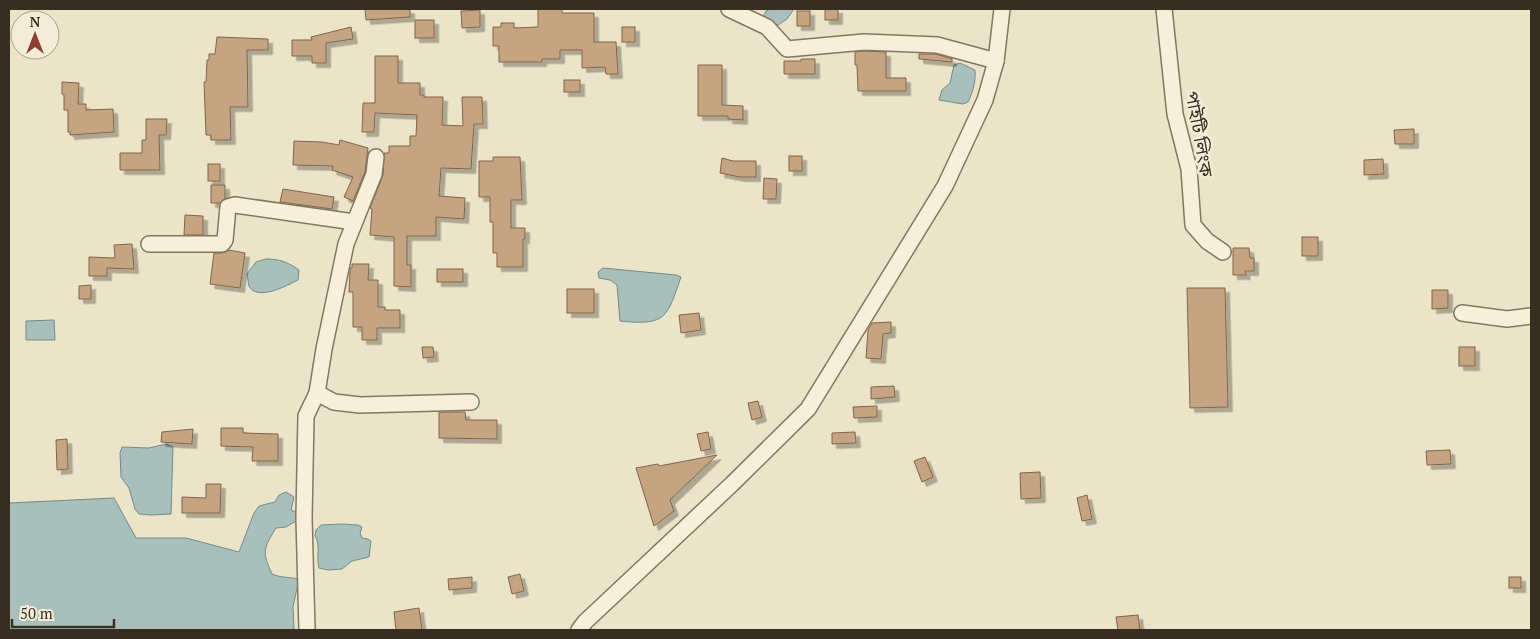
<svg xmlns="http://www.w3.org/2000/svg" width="1540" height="639" font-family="'PT Serif','Noto Sans Bengali',serif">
<defs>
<filter id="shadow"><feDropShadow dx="4.5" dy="4.5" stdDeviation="0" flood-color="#0004"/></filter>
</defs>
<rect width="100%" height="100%" fill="#ebe4c8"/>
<g fill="#a9bfbb" stroke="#708d88">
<polygon points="770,9 794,9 787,19 778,25 769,23 762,19 766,11"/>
<path d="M960 63 975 70C976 81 973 92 968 102L963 104 939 100 942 90 950 83 954 65Z"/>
<path d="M266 259C279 259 288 262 299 270L298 280C288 285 257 302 249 286 248 283 248 277 247 274L256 262Z"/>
<path d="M603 268 676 275 681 277C667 317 667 326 620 321L617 285 610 280 599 278 598 272Z"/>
<polygon points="54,320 55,340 26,340 26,321"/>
<polygon points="166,444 173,447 171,514 151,515 139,514 135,509 129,488 121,477 120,453 122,447 149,448"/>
<path d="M286 492 294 497 291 510 296 512V521L286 527 276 528C263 549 262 552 272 574 281 578 290 577 299 579L293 607 294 630H9V503L114 498 136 538H186L239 552 254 513 259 506 275 502 279 495Z"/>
<path d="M342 524 358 525 362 527 360 533 362 538 368 539 371 541 369 557 352 561 342 569 328 570 319 568C316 557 321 545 315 536L316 530 321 525Z"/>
</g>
<g fill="#c5a482" stroke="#826447" filter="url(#shadow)">
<polygon points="365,9 410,9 410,17 366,20"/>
<polygon points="538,9 562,9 562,13 594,13 594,42 616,42 618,74 606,74 605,67 582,68 582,50 560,50 560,59 542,59 542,62 499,62 499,46 493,46 493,27 501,27 501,23 514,23 514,28 538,27"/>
<rect x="825" y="9" width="13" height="11"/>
<polygon points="480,10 480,27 462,28 461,11"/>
<rect x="797" y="11" width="13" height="15"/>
<rect x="415" y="20" width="19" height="18"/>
<polygon points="351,27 353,39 326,43 326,63 312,63 312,56 292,56 292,40 312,40 311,37"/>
<rect x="622" y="27" width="13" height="15"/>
<polygon points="217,37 268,39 268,50 247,50 248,107 230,107 231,140 211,140 211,135 206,135 204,82 206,82 207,60 209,60 209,54 215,54"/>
<polygon points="864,51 886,52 886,78 906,78 906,91 858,91 857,65 855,65 855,52"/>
<polygon points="919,54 936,54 952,59 952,62 919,59"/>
<polygon points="375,56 398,56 398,83 420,83 420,95 424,95 424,97 443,97 442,125 463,126 462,97 482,97 483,124 474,124 471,169 441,168 439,196 465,198 464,219 436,217 436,236 407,236 407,265 411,265 411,287 394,286 394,237 370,235 372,209 370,208 383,175 384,153 389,153 389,146 410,146 410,136 416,136 417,115 375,113 374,132 362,132 363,103 375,103"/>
<polygon points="801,59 815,59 815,74 784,74 784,61 801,61"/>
<polygon points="698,65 722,65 722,105 743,106 743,120 728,119 728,116 698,116"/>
<rect x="564" y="80" width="16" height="12"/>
<polygon points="62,82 79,83 78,104 86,104 86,110 113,109 114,132 70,135 70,132 68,132 68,110 64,110 64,95 62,94"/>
<polygon points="146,119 167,119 166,135 159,135 160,170 120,170 120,153 142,153 142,140 146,140"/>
<polygon points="1414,129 1414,144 1395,144 1394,130"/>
<polygon points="340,140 368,148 365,172 353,201 344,197 353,177 332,170 333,166 293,165 294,141 322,142 339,145"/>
<rect x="789" y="156" width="13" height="15"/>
<polygon points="493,157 520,157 522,200 511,200 511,228 525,228 525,239 523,239 523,267 497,267 497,253 493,253 493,222 490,222 490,197 479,197 479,161 493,161"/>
<polygon points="722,158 733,161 756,161 756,177 740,177 720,173"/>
<polygon points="1383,159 1384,174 1364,175 1364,160"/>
<rect x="208" y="164" width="12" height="17"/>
<polygon points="764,178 777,179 776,199 763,199"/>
<polygon points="211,185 225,185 225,198 220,203 211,203"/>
<polygon points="283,189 334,197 332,209 280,202"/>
<polygon points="185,215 203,216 203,235 184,235"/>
<rect x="1302" y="237" width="16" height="19"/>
<polygon points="132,244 134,269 107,268 107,276 89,276 89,257 115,258 114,245"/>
<polygon points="1233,248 1249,248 1250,258 1254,258 1254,271 1245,271 1246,275 1233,275"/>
<polygon points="229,250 245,253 240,288 210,284 214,253 222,253"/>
<polygon points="352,264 369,264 368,280 378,280 378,307 385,307 385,310 400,310 400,328 377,328 377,340 362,340 362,327 353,327 353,292 349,292 350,271 350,268 352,268"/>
<rect x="437" y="269" width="26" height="13"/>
<polygon points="91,285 91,299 79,299 79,286"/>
<polygon points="1187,288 1225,288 1228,407 1190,408"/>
<rect x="567" y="289" width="27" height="24"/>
<polygon points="1432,290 1448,290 1448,308 1432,309"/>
<polygon points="699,313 701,330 681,333 679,315"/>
<polygon points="891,322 891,333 883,334 881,359 866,358 868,330 872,323"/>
<polygon points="422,347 433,347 434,357 423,358"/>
<rect x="1459" y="347" width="16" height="19"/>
<polygon points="894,386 895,397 871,399 871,387"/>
<polygon points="758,401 762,417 752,420 748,403"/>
<polygon points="877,406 877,417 854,418 853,407"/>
<polygon points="439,412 465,412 466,420 497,420 497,439 439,438"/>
<polygon points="221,428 243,428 243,433 278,434 278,461 252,461 253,447 221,446"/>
<polygon points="193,429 192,444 161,442 162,432"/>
<polygon points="708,432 711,449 701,451 697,434"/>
<polygon points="855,432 856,443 832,444 832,433"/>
<polygon points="67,439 68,469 57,470 56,440"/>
<polygon points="1450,450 1451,464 1427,465 1426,451"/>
<polygon points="717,455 670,500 674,511 654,526 636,468 658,464 659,466"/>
<polygon points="925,457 933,477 922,482 914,461"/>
<polygon points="1040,472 1041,498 1021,499 1020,473"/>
<polygon points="206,484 221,484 220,513 182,513 182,497 206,498"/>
<polygon points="1087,495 1092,519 1082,521 1077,498"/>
<polygon points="520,574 524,591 512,594 508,577"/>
<polygon points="472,577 472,588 449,590 448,579"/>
<rect x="1509" y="577" width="12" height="11"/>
<polygon points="419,608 422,630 396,630 394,612"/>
<polygon points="1138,615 1140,630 1118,630 1116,617"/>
</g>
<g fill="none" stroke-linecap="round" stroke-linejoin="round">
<defs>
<g id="minor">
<polyline points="729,9 767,27 787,49 864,42 937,45 996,61"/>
<polyline points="1164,9 1175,114 1189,169 1193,225 1207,241 1223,252"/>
<polyline points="149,244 222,244 225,240 228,207 235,205 354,222"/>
<polyline points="1462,313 1507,319 1531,316"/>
<polyline points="317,393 334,402 360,405 471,402"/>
<polyline points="307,630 304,518 306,416 317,393 324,349 346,244 374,174 376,157"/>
<polyline points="579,630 585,622 732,484 808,409 945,186 985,100 996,61 1002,9"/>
</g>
</defs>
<use href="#minor" stroke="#85775f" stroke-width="18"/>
<use href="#minor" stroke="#f6f0db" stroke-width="15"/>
</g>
<g text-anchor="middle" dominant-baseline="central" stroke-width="5" stroke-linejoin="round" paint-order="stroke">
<g font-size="18" fill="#372e21" stroke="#f3edd7">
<text transform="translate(1200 134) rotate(80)">পাইটি লিংক</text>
</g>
</g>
<rect width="1540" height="639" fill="none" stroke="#372e21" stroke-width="20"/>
<g transform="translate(35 35)"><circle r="24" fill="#f3edd7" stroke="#a8a18e"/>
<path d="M0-4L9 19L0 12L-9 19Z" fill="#8f3c34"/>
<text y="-8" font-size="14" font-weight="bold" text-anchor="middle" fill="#372e21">N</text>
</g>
<path d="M12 619v8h102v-8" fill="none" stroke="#372e21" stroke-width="2.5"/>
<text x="20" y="619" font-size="15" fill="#372e21" stroke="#f3edd7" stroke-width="4" paint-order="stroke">50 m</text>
</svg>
